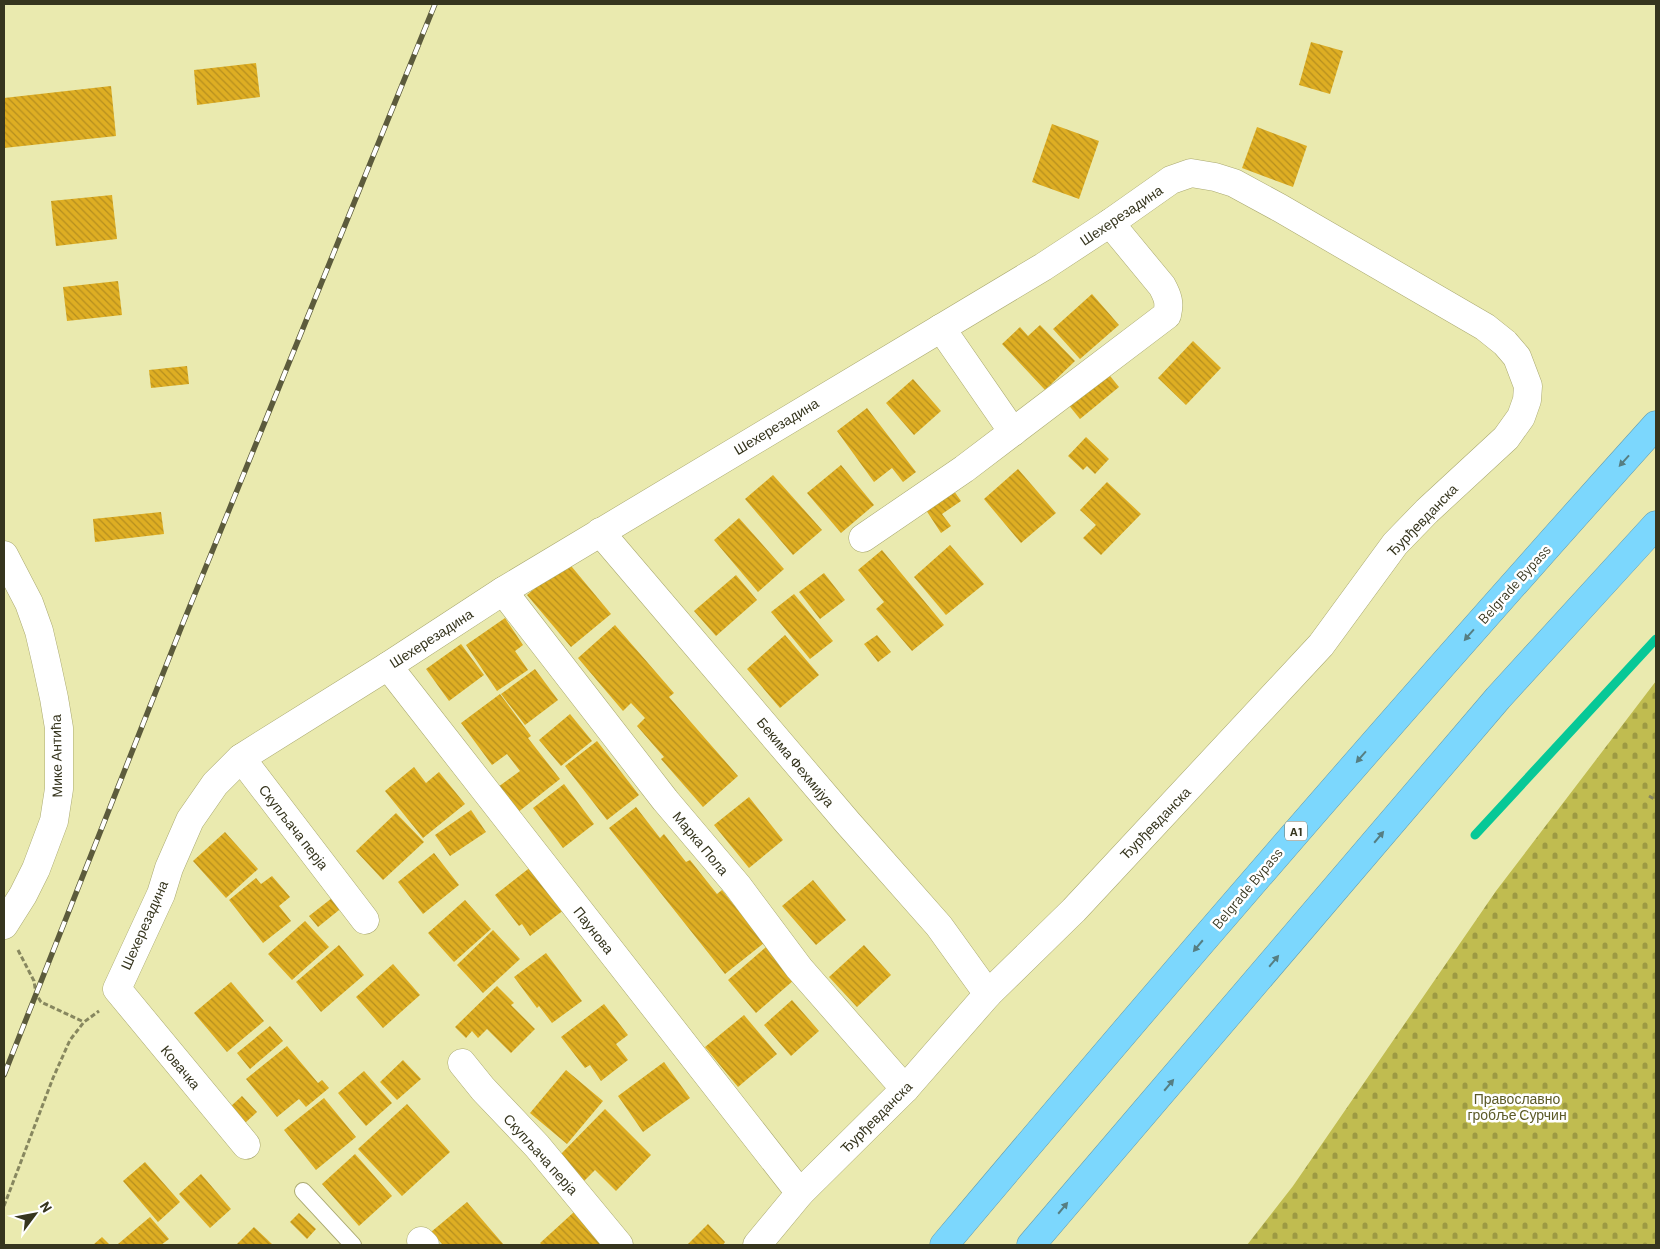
<svg xmlns="http://www.w3.org/2000/svg" width="1660" height="1249" font-family="Barlow,sans-serif">
<defs>
<pattern id="cemetery-stones" width="16" height="16" patternUnits="userSpaceOnUse" patternTransform="scale(1.25)"><rect width="16" height="16" fill="#c0bc50"/><path d="M2 7V4a2 2 0 0 1 4 0v3zM10 15v-3a2 2 0 0 1 4 0v3z" fill="#9d9a42"/></pattern>
<pattern id="building-back-hatch" width="6" height="6" patternUnits="userSpaceOnUse" patternTransform="scale(1.25)"><rect width="6" height="6" fill="#deae23"/><path d="M-1 5l2 2M0 0l6 6M5-1l2 2" fill="none" stroke="#b58e1e"/></pattern>
</defs>
<rect width="100%" height="100%" fill="#eaeaaf"/>
<polygon fill="url(#cemetery-stones)" points="1656,681 1656,1245 1247,1245 1293,1186 1496,891"/>
<g fill="none" stroke-linecap="round" stroke-linejoin="round">
<polyline stroke="#07c897" stroke-width="9" points="1475,835 1656,639"/>
</g>
<g fill="url(#building-back-hatch)">
<polygon points="1311,42 1343,51 1330,94 1299,85"/>
<polygon points="256,63 260,97 197,105 194,70"/>
<polygon points="111,86 116,136 4,148 4,98"/>
<polygon points="1052,124 1099,141 1079,199 1032,182"/>
<polygon points="1257,127 1307,146 1293,187 1242,168"/>
<polygon points="112,195 117,239 56,246 51,201"/>
<polygon points="118,281 122,315 67,321 63,287"/>
<polygon points="1092,294 1119,325 1080,359 1053,329"/>
<polygon points="1040,325 1075,361 1045,390 1002,344 1020,327 1028,336"/>
<polygon points="1193,341 1221,368 1186,405 1158,378"/>
<polygon points="187,366 189,384 151,388 149,370"/>
<polygon points="1106,371 1119,387 1080,419 1067,403"/>
<polygon points="913,379 941,411 914,435 886,403"/>
<polygon points="867,408 916,472 903,482 892,468 874,482 837,431"/>
<polygon points="1086,437 1109,459 1095,474 1087,466 1083,470 1068,456"/>
<polygon points="841,465 874,505 841,533 807,493"/>
<polygon points="1018,469 1056,513 1021,543 984,499"/>
<polygon points="773,475 822,530 793,555 745,499"/>
<polygon points="1107,482 1141,514 1101,555 1083,538 1096,525 1080,510"/>
<polygon points="954,491 961,501 942,514 951,526 941,533 926,510"/>
<polygon points="161,512 164,534 95,542 93,519"/>
<polygon points="739,518 784,569 758,592 714,540"/>
<polygon points="950,545 984,584 946,615 914,577"/>
<polygon points="882,550 944,625 912,651 876,609 884,602 858,570"/>
<polygon points="567,561 611,614 571,647 527,595"/>
<polygon points="824,573 845,600 820,619 799,592"/>
<polygon points="736,575 757,600 716,636 694,611"/>
<polygon points="794,594 833,641 810,659 771,612"/>
<polygon points="505,618 523,645 515,651 528,670 497,691 466,645"/>
<polygon points="615,625 674,693 669,697 738,776 703,807 661,759 664,757 637,726 645,718 631,703 623,711 578,658"/>
<polygon points="785,635 819,675 780,708 747,669"/>
<polygon points="877,635 891,652 878,662 864,644"/>
<polygon points="461,644 484,675 449,701 426,669"/>
<polygon points="535,669 558,700 525,725 501,694"/>
<polygon points="500,694 531,736 528,738 560,779 517,813 498,787 520,771 507,754 492,765 461,723"/>
<polygon points="570,714 592,741 561,766 539,740"/>
<polygon points="597,741 639,795 607,820 565,766"/>
<polygon points="414,767 426,783 439,772 465,804 423,838 385,791"/>
<polygon points="564,784 594,824 563,848 533,808"/>
<polygon points="749,797 783,840 749,868 714,825"/>
<polygon points="636,807 660,838 664,834 686,862 690,860 717,894 722,890 764,943 725,974 609,828"/>
<polygon points="471,810 486,832 450,856 435,835"/>
<polygon points="396,813 424,842 383,880 356,851"/>
<polygon points="225,832 258,869 226,898 193,861"/>
<polygon points="434,853 459,885 423,914 398,882"/>
<polygon points="532,866 565,909 530,936 522,924 519,926 495,895"/>
<polygon points="272,876 290,897 279,906 291,921 263,943 229,900 256,878 261,884"/>
<polygon points="813,880 846,920 816,945 782,906"/>
<polygon points="341,891 349,902 318,927 309,916"/>
<polygon points="465,900 491,929 454,962 428,933"/>
<polygon points="305,921 329,947 292,980 268,954"/>
<polygon points="493,930 520,959 483,993 457,965"/>
<polygon points="339,945 364,975 321,1012 296,982"/>
<polygon points="864,945 891,975 857,1007 829,977"/>
<polygon points="766,947 794,980 756,1013 728,980"/>
<polygon points="546,953 582,1001 552,1023 539,1006 537,1008 514,977"/>
<polygon points="393,964 420,995 383,1028 356,997"/>
<polygon points="231,982 264,1021 227,1052 194,1013"/>
<polygon points="497,986 514,1003 511,1005 535,1029 511,1053 487,1029 478,1038 472,1031 466,1038 455,1027"/>
<polygon points="792,1000 819,1031 791,1056 764,1025"/>
<polygon points="604,1004 628,1035 616,1044 628,1060 601,1081 590,1065 585,1068 561,1037"/>
<polygon points="744,1015 777,1054 738,1087 705,1047"/>
<polygon points="270,1026 283,1041 250,1069 237,1053"/>
<polygon points="287,1046 318,1083 322,1080 329,1088 306,1107 299,1099 277,1117 246,1079"/>
<polygon points="403,1060 421,1079 397,1100 380,1082"/>
<polygon points="664,1062 690,1098 643,1132 618,1096"/>
<polygon points="566,1070 603,1101 567,1144 530,1113"/>
<polygon points="364,1071 392,1103 366,1126 338,1093"/>
<polygon points="242,1096 257,1112 245,1123 230,1107"/>
<polygon points="324,1098 356,1137 316,1170 284,1130"/>
<polygon points="407,1104 450,1152 402,1196 358,1149"/>
<polygon points="605,1109 651,1155 616,1191 595,1170 584,1181 559,1156"/>
<polygon points="355,1154 392,1196 359,1226 322,1184"/>
<polygon points="145,1162 180,1202 158,1222 123,1181"/>
<polygon points="201,1174 231,1209 210,1228 179,1194"/>
<polygon points="467,1202 504,1245 443,1245 431,1232"/>
<polygon points="574,1212 603,1245 542,1245 540,1243"/>
<polygon points="299,1213 316,1229 307,1239 290,1222"/>
<polygon points="150,1217 169,1239 161,1245 119,1245 118,1244"/>
<polygon points="708,1224 725,1242 723,1245 687,1245"/>
<polygon points="254,1227 273,1245 236,1245"/>
<polygon points="102,1237 110,1245 93,1245"/>
</g>
<g fill="none" stroke-linecap="round" stroke-linejoin="round">
<defs>
<polyline id="service" points="303,1191 353,1245"/>
<g id="minor">
<polyline points="941,328 1013,432"/>
<polyline points="600,532 848,823 939,926 988,994"/>
<path d="M863 538 964 469 1167 315C1170 303 1168 297 1162 286L1110 223"/>
<polyline points="4,555 29,603 39,631 46,661 54,698 59,728 59,789 54,821 36,869 23,895 4,925"/>
<polyline points="503,591 665,800 737,885 799,968 905,1089"/>
<polyline points="388,666 800,1193"/>
<polyline points="241,758 365,920"/>
<polyline points="462,1063 483,1089 537,1146 619,1245"/>
<polyline points="246,1145 117,989 161,894 169,868 190,820 215,784 241,758 388,666 503,591 1043,267 1110,223 1171,180 1191,173 1215,177 1234,183 1280,208 1485,327 1505,343 1517,357 1528,386 1527,400 1521,417 1506,438 1427,511 1395,544 1321,645 1074,910 988,994 905,1089 800,1193 757,1245"/>
<polyline points="421,1241 425,1245"/>
</g>
<g id="motorway">
<path d="M944 1245C1177 968 1414 694 1656 425"/>
<polyline points="1031,1245 1498,698 1656,525"/>
</g>
</defs>
<use href="#service" stroke="#aaa970" stroke-width="18"/>
<use href="#minor" stroke="#aaa970" stroke-width="29"/>
<use href="#motorway" stroke="#649eaf" stroke-width="29"/>
<g stroke="#87875f" stroke-width="3" stroke-dasharray="5 2.5" stroke-linecap="butt">
<polyline points="1649,796 1656,800"/>
<polyline points="18,950 34,981 36,994 41,1002 84,1022"/>
<polyline points="4,1206 53,1078 70,1040 84,1022 99,1011"/>
</g>
<use href="#service" stroke="#fff" stroke-width="16"/>
<use href="#minor" stroke="#fff" stroke-width="28"/>
<use href="#motorway" stroke="#7cd7fd" stroke-width="28"/>
<defs>
<polyline id="rail" points="4,1075 181,628 435,4"/>
</defs>
<use href="#rail" stroke="#5c5b3c" stroke-width="5.5"/>
<use href="#rail" stroke="#fff" stroke-width="4" stroke-dasharray="11" stroke-linecap="butt"/>
</g>
<defs><path id="oneway-solid" d="M-6-.8H1V-3.2L6.5 0L1 3.2V.8H-6Z" transform="scale(1.25)"/></defs>
<g fill="#567e82">
<use href="#oneway-solid" transform="translate(1624 461) rotate(132)"/>
<use href="#oneway-solid" transform="translate(1469 635) rotate(131)"/>
<use href="#oneway-solid" transform="translate(1361 757) rotate(131)"/>
<use href="#oneway-solid" transform="translate(1379 837) rotate(-50)"/>
<use href="#oneway-solid" transform="translate(1198 946) rotate(130)"/>
<use href="#oneway-solid" transform="translate(1274 961) rotate(-50)"/>
<use href="#oneway-solid" transform="translate(1169 1085) rotate(-50)"/>
<use href="#oneway-solid" transform="translate(1063 1208) rotate(-50)"/>
</g>
<g text-anchor="middle" dominant-baseline="central" stroke-width="5" stroke-linejoin="round" paint-order="stroke">
<rect fill="#fff" stroke="#727262" stroke-width="1" x="1285" y="821.5" width="22" height="19" rx="4"/>
<g font-size="12" font-weight="bold" fill="#36351e">
<text x="1296" y="831">A1</text>
</g>
<g font-size="14" fill="#36351e" stroke="#fff">
<text transform="translate(1121 215) rotate(-34)">Шехерезадина</text>
<text transform="translate(776 426) rotate(-31)">Шехерезадина</text>
<text transform="translate(1422 520) rotate(-46)">Ђурђевданска</text>
<text transform="translate(1514 584) rotate(-48)">Belgrade Bypass</text>
<text transform="translate(431 638) rotate(-33)">Шехерезадина</text>
<text transform="translate(56 756) rotate(-91)">Мике Антића</text>
<text transform="translate(796 762) rotate(50)">Бекима Фехмијуа</text>
<text transform="translate(1155 823) rotate(-46)">Ђурђевданска</text>
<text transform="translate(294 827) rotate(52)">Скупљача перја</text>
<text transform="translate(701 843) rotate(50)">Марка Пола</text>
<text transform="translate(1247 888) rotate(-50)">Belgrade Bypass</text>
<text transform="translate(144 925) rotate(-66)">Шехерезадина</text>
<text transform="translate(594 930) rotate(52)">Паунова</text>
<text transform="translate(181 1067) rotate(50)">Ковачка</text>
<text transform="translate(876 1117) rotate(-45)">Ђурђевданска</text>
<text transform="translate(541 1154) rotate(48)">Скупљача перја</text>
</g>
<g font-size="14" fill="#5c5a27" stroke="#fff">
<text x="1517" y="1098">Православно<tspan x="1517" dy="16">гробље Сурчин</tspan></text>
</g>
</g>
<rect width="1660" height="1249" fill="none" stroke="#36351e" stroke-width="10"/>
<g transform="translate(35 1214) rotate(58)" stroke="#ffffff" stroke-width="4" paint-order="stroke">
<path d="M0-4L9 19L0 12L-9 19Z" fill="#36351e"/>
<text y="-8" font-size="14" font-weight="bold" text-anchor="middle" fill="#36351e">N</text>
</g>
</svg>
